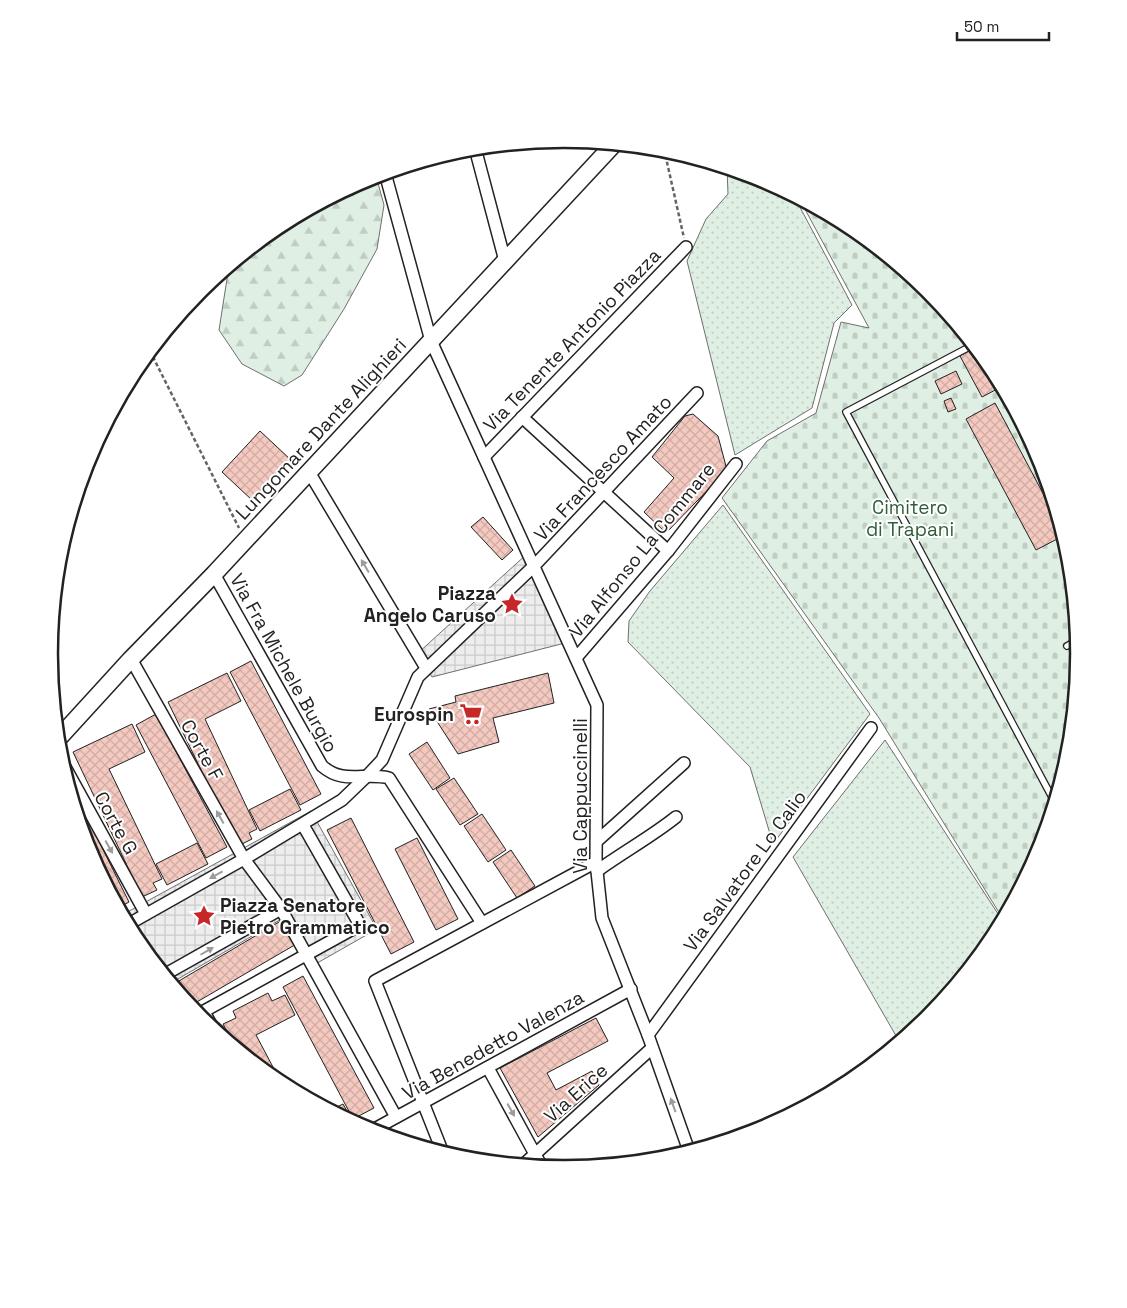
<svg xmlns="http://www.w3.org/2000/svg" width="1127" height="1308" font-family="'Space Grotesk',sans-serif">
<defs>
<pattern id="grass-dots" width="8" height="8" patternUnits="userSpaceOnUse" patternTransform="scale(1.25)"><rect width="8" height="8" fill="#e0efe3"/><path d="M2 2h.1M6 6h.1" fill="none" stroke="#c0cdc2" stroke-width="1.8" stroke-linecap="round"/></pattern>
<pattern id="forest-firs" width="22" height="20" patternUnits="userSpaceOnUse" patternTransform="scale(1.25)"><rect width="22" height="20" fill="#e0efe3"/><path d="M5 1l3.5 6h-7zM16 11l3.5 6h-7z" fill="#c0cdc2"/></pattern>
<pattern id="cemetery-stones" width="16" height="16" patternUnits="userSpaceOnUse" patternTransform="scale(1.25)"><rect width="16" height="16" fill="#e0efe3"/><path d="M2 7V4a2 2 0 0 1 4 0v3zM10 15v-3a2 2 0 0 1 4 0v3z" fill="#c0cdc2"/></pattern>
<pattern id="plaza-grid" width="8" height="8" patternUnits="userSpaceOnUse" patternTransform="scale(1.25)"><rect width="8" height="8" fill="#ededed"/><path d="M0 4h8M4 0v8" fill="none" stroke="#cbcbcb"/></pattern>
<pattern id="building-cross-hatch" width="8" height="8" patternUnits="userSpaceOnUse" patternTransform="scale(1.25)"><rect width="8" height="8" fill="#f3c9c0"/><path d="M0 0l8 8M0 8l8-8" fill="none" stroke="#d0aca5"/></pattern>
</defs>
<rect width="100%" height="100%" fill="#fff"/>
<g fill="url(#grass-dots)" stroke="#6f6f6f">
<polygon points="727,168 761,179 794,196 852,305 834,323 812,408 735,455 687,261 706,219 728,194"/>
<polygon points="723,505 870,714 773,844 750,767 628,642 629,621 650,591"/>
<path d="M885 740 1002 920C978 964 938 1009 899 1041L793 857Z"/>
</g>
<polygon fill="url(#forest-firs)" stroke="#6f6f6f" points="376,176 384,205 377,249 344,309 302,375 284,386 242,364 219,330 229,266 278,226"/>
<polygon fill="url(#cemetery-stones)" stroke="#6f6f6f" points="800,200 850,226 928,290 992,368 1039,457 1068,554 1078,654 1068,755 1039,851 1003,919 879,718 722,498 767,441 816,413 841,322 869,328"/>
<g fill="url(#plaza-grid)" stroke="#6f6f6f">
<polygon points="528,553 569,642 432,677 418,653"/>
<polygon points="311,811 377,929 312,966 285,917 171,983 135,940 122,915"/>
</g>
<g fill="url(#building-cross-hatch)" stroke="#222">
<polygon points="972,349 976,357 980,355 990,366 1001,387 982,397 960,356"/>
<polygon points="956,371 962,384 941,394 935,381"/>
<polygon points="951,398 956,409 948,412 944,401"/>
<polygon points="995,403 1055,516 1057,515 1063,536 1036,550 966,419"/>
<polygon points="693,414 718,436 727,470 666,533 644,512 674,478 652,457 685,416"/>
<polygon points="260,431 291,460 253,501 222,472"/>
<polygon points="483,517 513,550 502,560 471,527"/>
<polygon points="251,661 321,794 300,805 230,672"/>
<polygon points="227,673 241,701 205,719 257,829 249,833 252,839 238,846 168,702"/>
<polygon points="548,673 554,703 493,718 499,742 458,754 429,709 456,702 455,696"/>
<polygon points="156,714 227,847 206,858 136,725"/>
<polygon points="132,724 145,752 109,769 162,879 153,883 157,890 142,897 73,752"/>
<polygon points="427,742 450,778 433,790 409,754"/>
<polygon points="454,778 478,814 460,825 436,789"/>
<polygon points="290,789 301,810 260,831 249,810"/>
<polygon points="83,809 129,902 118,908 88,851 76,812"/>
<polygon points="482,814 506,850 488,862 464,826"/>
<polygon points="351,818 414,942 391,954 327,830"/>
<polygon points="417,838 458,919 436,930 395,849"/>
<polygon points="197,843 208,864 167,885 156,864"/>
<polygon points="511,850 535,886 517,898 493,862"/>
<polygon points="284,919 298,943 190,1006 172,985"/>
<polygon points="303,976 374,1108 353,1119 283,987"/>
<polygon points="268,993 272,1001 285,995 295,1015 256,1035 282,1084 235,1047 223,1024 236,1018 233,1011"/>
<polygon points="596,1018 608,1041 547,1073 556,1090 592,1071 599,1085 538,1137 500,1068"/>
<polygon points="343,1104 353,1122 331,1110"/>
</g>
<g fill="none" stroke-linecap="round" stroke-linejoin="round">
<defs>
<g id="service">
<polyline points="973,345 846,412 1054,801"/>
<polyline points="1067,646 1077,640"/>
</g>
<g id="minor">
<polyline points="475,148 505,261"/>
<polyline points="385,173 431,341 597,705 596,862 602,918 648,1035 689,1151"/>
<polyline points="522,417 668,551"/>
<polyline points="484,457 686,247"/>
<polyline points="309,472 426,668"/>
<path d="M214 574 322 766C344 785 363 772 389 778L482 923"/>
<polyline points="576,658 668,551 736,464"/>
<polyline points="131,659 244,859 342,800 367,776 382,760 418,677 534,566 697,393"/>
<polyline points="60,758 146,914"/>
<polyline points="597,841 684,763"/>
<path d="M597 871C623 852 651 837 676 817"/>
<polyline points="281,909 396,1117"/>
<polyline points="127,925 244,859 281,909 164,975"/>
<polyline points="204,1012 214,1030"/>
<polyline points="197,1015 360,925 303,825"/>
<polyline points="648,1035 871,728"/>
<polyline points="488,1068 542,1167"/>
<polyline points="371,1131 631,989"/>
<polyline points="443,1153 375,981 596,862"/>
<polyline points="523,1165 652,1048"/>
</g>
<polyline id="secondary" points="57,740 131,659 214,574 614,144"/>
</defs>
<use href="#service" stroke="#222" stroke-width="8"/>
<use href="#minor" stroke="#222" stroke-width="14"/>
<use href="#secondary" stroke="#222" stroke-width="19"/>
<g stroke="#646464" stroke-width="2.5" stroke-dasharray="4 2.5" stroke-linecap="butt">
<polyline points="664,149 684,238"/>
<polyline points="150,351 239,528"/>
</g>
<use href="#service" stroke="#fff" stroke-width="5.5"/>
<use href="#minor" stroke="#fff" stroke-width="11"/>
<use href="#secondary" stroke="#fff" stroke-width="16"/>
</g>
<defs><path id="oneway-solid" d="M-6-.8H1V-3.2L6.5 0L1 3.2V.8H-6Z" transform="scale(1.25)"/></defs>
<g fill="#9c9c9c">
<use href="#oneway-solid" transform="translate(365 566) rotate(-121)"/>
<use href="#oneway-solid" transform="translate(220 817) rotate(-119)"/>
<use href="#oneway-solid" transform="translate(109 847) rotate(61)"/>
<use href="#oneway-solid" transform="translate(216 875) rotate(151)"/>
<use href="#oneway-solid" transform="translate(207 951) rotate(-30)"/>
<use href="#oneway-solid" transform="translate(673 1105) rotate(-110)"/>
<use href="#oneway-solid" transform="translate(511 1110) rotate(61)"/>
</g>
<defs>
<symbol id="sight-bare" viewBox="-9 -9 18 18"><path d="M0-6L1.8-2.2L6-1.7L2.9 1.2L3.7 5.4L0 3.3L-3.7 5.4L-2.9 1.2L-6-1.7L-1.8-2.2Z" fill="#c62828" stroke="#fff" stroke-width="2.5" paint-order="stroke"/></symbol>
<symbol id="supermarket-bare" viewBox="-9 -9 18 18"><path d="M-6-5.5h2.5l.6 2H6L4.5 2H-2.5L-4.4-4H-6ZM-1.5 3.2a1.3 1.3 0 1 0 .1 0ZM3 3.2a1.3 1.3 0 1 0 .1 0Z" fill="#c62828" stroke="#fff" stroke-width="2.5" paint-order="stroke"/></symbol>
</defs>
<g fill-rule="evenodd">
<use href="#sight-bare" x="496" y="588" width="32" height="32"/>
<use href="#supermarket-bare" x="455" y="698" width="32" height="32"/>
<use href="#sight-bare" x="188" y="900" width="32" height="32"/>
</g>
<g text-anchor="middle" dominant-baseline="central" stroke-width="4" stroke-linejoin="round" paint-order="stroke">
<g font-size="19" fill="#222" stroke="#fff">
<text transform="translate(572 340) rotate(-46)">Via Tenente Antonio Piazza</text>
<text transform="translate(321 429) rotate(-47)">Lungomare Dante Alighieri</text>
<text transform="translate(603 468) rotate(-47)">Via Francesco Amato</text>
<text transform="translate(642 550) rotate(-51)">Via Alfonso La Commare</text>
<text transform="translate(284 663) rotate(61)">Via Fra Michele Burgio</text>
<text transform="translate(202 750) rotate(61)">Corte F</text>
<text transform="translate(580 796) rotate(-90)">Via Cappuccinelli</text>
<text transform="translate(116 823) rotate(61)">Corte G</text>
<text transform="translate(745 871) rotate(-54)">Via Salvatore Lo Calio</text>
<text transform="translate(493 1045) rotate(-29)">Via Benedetto Valenza</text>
<text transform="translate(576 1093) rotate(-42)">Via Erice</text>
</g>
<g font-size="19" fill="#2f5e38" stroke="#fff">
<text x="910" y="507">Cimitero<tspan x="910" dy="22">di Trapani</tspan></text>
</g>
<g font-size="19" font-weight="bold" fill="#222" stroke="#fff" text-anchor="end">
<text x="496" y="593">Piazza<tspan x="496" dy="22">Angelo Caruso</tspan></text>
<text x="454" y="714">Eurospin</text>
<text x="220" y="905" text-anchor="start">Piazza Senatore<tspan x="220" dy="22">Pietro Grammatico</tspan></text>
</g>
</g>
<path d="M0 0H1127V1308H0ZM58 654a506 506 0 1 1 1012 0a506 506 0 1 1-1012 0Z" fill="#fff" fill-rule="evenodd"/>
<path fill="none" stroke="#222" stroke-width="2.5" d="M58 654a506 506 0 1 1 1012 0a506 506 0 1 1-1012 0Z"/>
<path d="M957 32v8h92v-8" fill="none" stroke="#222222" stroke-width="2.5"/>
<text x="964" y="32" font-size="15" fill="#222222" stroke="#ffffff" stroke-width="4" paint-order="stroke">50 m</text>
</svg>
